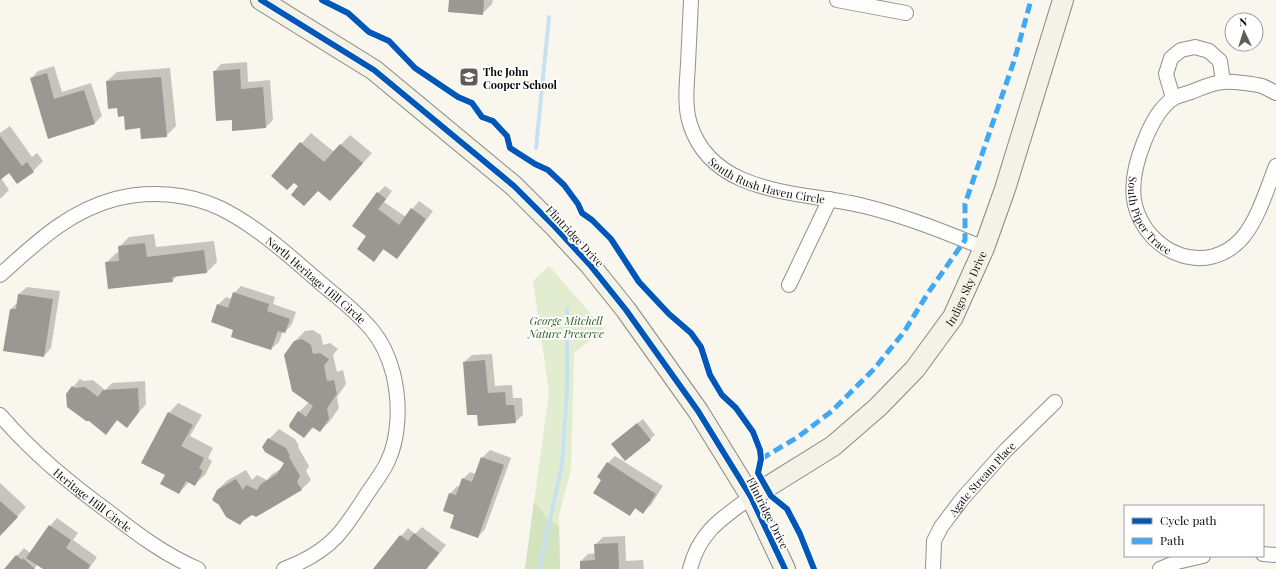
<svg xmlns="http://www.w3.org/2000/svg" width="1276" height="569" font-family="'Playfair Display',serif">
<rect width="100%" height="100%" fill="#f9f6ed"/>
<polygon fill="#e1edce" points="549,266 604,329 574,353 571,470 559,515 560,569 525,569 549,392 533,281"/>
<polygon fill="#d2e3bd" points="534,501 546,517 559,527 560,569 525,569"/>
<g fill="#0003">
<polygon points="450,0 493,0 492,4 482,14"/>
<polygon points="247,62 248,82 270,80 273,120 266,127 232,119 214,72 221,64"/>
<polygon points="54,66 62,92 91,83 102,116 94,124 49,137 31,79 38,71"/>
<polygon points="170,68 176,126 166,136 140,127 125,115 118,107 107,81 117,72"/>
<polygon points="10,126 32,157 37,153 43,161 33,171 17,183 10,172 1,178 9,190 0,199 0,133"/>
<polygon points="311,133 334,152 350,135 372,153 330,200 319,190 299,186 294,182 272,176"/>
<polygon points="385,186 392,191 384,202 406,217 419,201 433,211 404,250 397,258 384,249 374,261 368,236 378,193"/>
<polygon points="154,234 156,247 214,241 217,262 207,272 178,275 172,281 106,263 116,253 120,252 119,247 129,237"/>
<polygon points="241,286 275,297 273,304 296,312 292,324 285,332 283,331 279,342 271,349 235,329 218,305 226,297 232,299 234,293"/>
<polygon points="27,287 60,291 51,348 44,356 11,309 18,302 19,294"/>
<polygon points="313,330 321,335 323,345 330,343 338,349 333,355 337,372 343,370 346,384 337,397 339,408 330,421 320,431 314,427 304,437 299,412 309,402 295,341 305,331"/>
<polygon points="492,354 495,386 512,385 513,398 522,398 523,415 515,422 478,414 464,362 472,355"/>
<polygon points="80,379 83,381 93,380 105,390 112,383 145,381 146,404 127,426 118,419 106,433 67,394"/>
<polygon points="178,403 202,415 190,436 213,448 208,458 212,461 205,475 195,484 190,481 179,493 167,475 169,413"/>
<polygon points="643,419 655,435 625,460 612,444"/>
<polygon points="279,429 295,439 299,446 298,447 309,466 306,471 311,480 301,490 256,516 217,490 228,480 246,470 252,480 257,475 267,480 272,474 281,469 285,463 269,439"/>
<polygon points="490,450 511,458 485,529 478,537 455,515 450,494 457,486 460,487 463,479 470,472 476,474 482,458"/>
<polygon points="615,456 663,486 651,505 643,512 636,508 629,515 602,479 608,463"/>
<polygon points="0,483 26,507 0,535"/>
<polygon points="57,518 78,533 73,540 97,557 89,569 45,569 38,564 34,569 5,569 24,548 30,553 50,526"/>
<polygon points="422,527 446,545 427,569 374,569 408,528 415,534"/>
<polygon points="625,536 626,561 643,560 644,569 581,569 581,561 588,554 596,553 595,545 603,537"/>
</g>
<g fill="none" stroke-linecap="round" stroke-linejoin="round">
<g stroke="#c6e2f0" stroke-width="4">
<polyline points="536,148 549,17"/>
<polyline points="539,569 562,465 567,390 567,309"/>
</g>
</g>
<g fill="#9b9893">
<polygon points="449,0 484,0 483,15 448,12"/>
<polygon points="240,69 241,89 263,87 266,128 232,131 232,120 216,121 213,71"/>
<polygon points="47,73 54,99 84,90 95,124 48,139 30,78"/>
<polygon points="161,77 167,137 141,139 140,128 125,130 124,116 118,117 117,108 108,109 106,81"/>
<polygon points="0,136 22,166 27,162 34,172 17,184 9,173 0,180"/>
<polygon points="300,142 324,162 340,144 363,163 330,201 318,191 304,206 291,195 298,186 294,183 287,190 271,176"/>
<polygon points="377,192 386,199 378,209 399,225 411,208 426,219 397,259 383,249 374,262 357,249 366,236 352,226"/>
<polygon points="145,243 147,257 204,250 207,273 172,277 173,282 108,289 105,262 119,261 118,246"/>
<polygon points="233,292 269,304 267,311 290,319 285,333 278,331 271,350 231,337 233,330 211,322 217,304 228,308"/>
<polygon points="18,294 53,299 44,357 3,351 10,309 16,309"/>
<polygon points="302,339 311,345 313,354 320,353 329,359 324,366 327,381 334,380 337,394 327,408 329,419 320,432 312,427 304,438 290,428 289,425 298,411 306,417 313,406 292,391 284,355 294,341"/>
<polygon points="485,360 488,393 505,392 506,405 514,405 516,423 478,426 477,415 467,415 463,362"/>
<polygon points="72,386 75,388 85,387 98,397 103,390 138,388 139,412 127,428 117,420 106,435 89,421 86,421 67,407 66,394"/>
<polygon points="168,412 193,425 181,446 204,458 199,468 203,471 195,486 186,481 179,494 160,484 165,475 141,463"/>
<polygon points="637,423 651,440 625,461 611,444"/>
<polygon points="268,438 286,448 290,456 289,457 300,476 297,482 302,490 256,517 252,515 243,521 240,525 226,517 219,505 212,500 217,490 236,479 243,490 246,485 257,490 261,484 277,474 284,463 265,452 262,447"/>
<polygon points="481,457 504,465 478,538 450,528 454,515 443,511 449,493 456,495 462,478 472,482"/>
<polygon points="607,462 656,494 643,514 635,508 630,516 593,493 601,480 597,477"/>
<polygon points="0,501 18,517 0,536"/>
<polygon points="49,525 71,540 66,548 90,565 88,569 43,569 26,558"/>
<polygon points="414,533 439,553 426,569 373,569 400,535 408,541"/>
<polygon points="618,543 619,569 580,569 580,561 595,560 594,544"/>
<polygon points="16,555 22,560 23,558 35,569 4,569"/>
</g>
<g fill="none" stroke-linecap="round" stroke-linejoin="round">
<defs>
<g id="street">
<path id="s1" d="M691 0C690 21 689 42 688 64 687 83 684 105 690 124 713 197 803 191 864 206 905 216 945 232 984 248"/>
<polyline points="837,0 906,13"/>
<path id="s2" d="M1276 93C1272 91 1267 88 1262 86 1255 84 1231 81 1223 82 1212 83 1201 88 1191 92 1186 94 1179 95 1174 98 1159 107 1150 127 1144 142 1136 162 1130 184 1135 205 1147 253 1207 279 1243 237 1258 219 1267 189 1276 166"/>
<polyline points="1173,98 1166,74 1171,58 1181,50 1195,47 1209,51 1220,61 1223,82"/>
<path id="s3" d="M0 275C36 243 67 212 115 199 149 190 188 193 220 208 257 226 292 258 323 285 340 299 358 313 372 330 382 342 389 358 393 373 400 401 400 437 387 463 381 475 372 486 365 497 356 511 347 525 337 536 323 551 303 562 284 569"/>
<polyline points="789,285 830,199"/>
<path id="s4" d="M0 415C33 453 68 482 109 512 137 534 165 555 198 569"/>
<polyline points="1263,554 1276,555"/>
<path d="M690 569C699 532 722 518 751 497"/>
<path id="s5" d="M933 569 934 541 941 527 963 498 1006 450 1055 402"/>
<polyline points="1160,569 1177,562 1203,556"/>
</g>
<g id="secondary">
<polyline points="261,0 374,70 514,186 555,227 590,265 626,310 698,411 751,497 785,569"/>
<path id="s6" d="M751 497 833 446 878 407 915 369 953 317 984 248 1005 189 1063 0"/>
</g>
</defs>
<use href="#street" stroke="#92908c" stroke-width="16"/>
<use href="#secondary" stroke="#888783" stroke-width="22"/>
<use href="#street" stroke="#fefefc" stroke-width="14"/>
<use href="#secondary" stroke="#f3f2e7" stroke-width="20"/>
<polyline stroke="#3fa9f5" stroke-width="5" stroke-dasharray="10 5" stroke-linecap="butt" points="761,459 798,437 832,411 874,369 904,332 928,293 965,240 965,204 1015,58 1031,0"/>
<defs>
<g id="cycleway">
<polyline points="261,0 374,70 514,186 555,227 590,265 626,310 698,411 751,497 785,569"/>
<polyline points="322,0 348,13 369,32 389,41 415,68 458,97 472,103 482,117 493,121 507,136 510,148 535,164 548,170 564,185 578,204 582,213 592,220 611,239 639,282 669,314 691,333 701,347 710,375 722,395 736,408 753,432 760,450 761,459 758,473 771,496 787,509 800,534 814,569"/>
</g>
</defs>
<use href="#cycleway" stroke="#fff" stroke-width="8"/>
<use href="#cycleway" stroke="#0057b8" stroke-width="6"/>
</g>
<defs>
<symbol id="school-square" viewBox="-11 -11 22 22"><rect x="-9" y="-9" width="18" height="18" rx="4" fill="#5e5d59" stroke="#fff"/><path d="M0-5L7-2L0 1L-7-2ZM-4 1L0 2.5L4 1V4Q0 6-4 4Z" fill="#fff"/></symbol>
</defs>
<g fill-rule="evenodd">
<use href="#school-square" x="458" y="66" width="22" height="22"/>
</g>
<g text-anchor="middle" dominant-baseline="central" stroke-width="4" stroke-linejoin="round" paint-order="stroke">
<g font-size="11" font-weight="bold" fill="#0a0a0a" stroke="#fff" text-anchor="start">
<text x="483" y="71">The John<tspan x="483" dy="13">Cooper School</tspan></text>
</g>
<g font-size="11" fill="#0a0a0a" stroke="#fff">
<text stroke="none"><textPath href="#s1" startOffset="227">South Rush Haven Circle</textPath></text>
<text stroke="none"><textPath href="#s2" startOffset="241">South Piper Trace</textPath></text>
<text transform="translate(575 236) rotate(47)">Flintridge Drive</text>
<text stroke="none"><textPath href="#s3" startOffset="367">North Heritage Hill Circle</textPath></text>
<text stroke="none"><textPath href="#s6" startOffset="305">Indigo Sky Drive</textPath></text>
<text stroke="none"><textPath href="#s5" startOffset="107">Agate Stream Place</textPath></text>
<text stroke="none"><textPath href="#s4" startOffset="126">Heritage Hill Circle</textPath></text>
<text transform="translate(768 513) rotate(63)">Flintridge Drive</text>
</g>
<g font-size="11" font-style="italic" fill="#2c5c1f" stroke="#fff">
<text x="566" y="320">George Mitchell<tspan x="566" dy="13">Nature Preserve</tspan></text>
</g>
</g>
<rect x="1124" y="505" width="140" height="52" fill="#ffffff" stroke="#9d9d9d"/>
<rect x="1132" y="518" width="20" height="6" fill="#0057b8" stroke="#9d9d9d"/>
<text x="1160" y="525" font-size="12" fill="#0a0a0a">Cycle path</text>
<rect x="1132" y="538" width="20" height="6" fill="#3fa9f5" stroke="#9d9d9d"/>
<text x="1160" y="545" font-size="12" fill="#0a0a0a">Path</text>
<g transform="translate(1244 32) rotate(356)"><circle r="19" fill="#ffffff" stroke="#9d9d9d"/>
<path d="M0-3L7 15L0 10L-7 15Z" fill="#5e5d59"/>
<text y="-6" font-size="11" font-weight="bold" text-anchor="middle" fill="#0a0a0a">N</text>
</g>
</svg>
